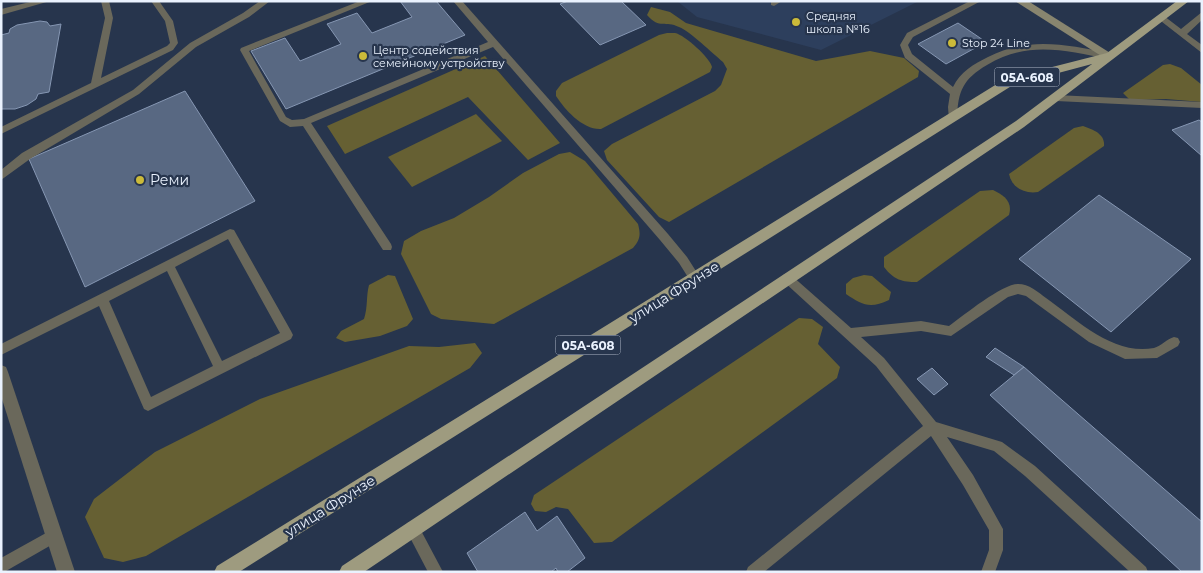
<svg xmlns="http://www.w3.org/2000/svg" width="1203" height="573" font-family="Montserrat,sans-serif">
<rect width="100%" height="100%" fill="#27354d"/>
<polygon fill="#2d3f5d" points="677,1 919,1 821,50 697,17"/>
<g fill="#666033">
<path d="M651 7 670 12 686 23 816 61 870 51 904 58 919 71 918 77 669 222 659 217 607 160 604 151 612 144 715 91 721 85 727 69 723 62C712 53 691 32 679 27 665 20 660 30 647 15Z"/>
<path d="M667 33C668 33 674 33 675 33 685 35 710 58 712 67L710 72 601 129C583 130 565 110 556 96V91L562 83 659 35Z"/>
<polygon points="485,56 560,143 528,160 468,97 345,154 327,126"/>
<polygon points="1170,64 1181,68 1202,85 1202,102 1166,99 1137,100 1129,99 1123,93 1163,65"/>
<polygon points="476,114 502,141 412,187 388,157"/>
<path d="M1083 126C1094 130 1105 134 1104 146L1038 192C1024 194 1012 188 1009 174L1074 128Z"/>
<path d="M570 152 585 161 638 224C641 235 640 240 633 248L494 324 441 319 431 314 401 254 404 241 421 231 454 218 489 197 523 173 559 154Z"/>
<path d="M993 190C1004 195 1013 202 1009 215L917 282C902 282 894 280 884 267V257L980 191Z"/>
<path d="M388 275 395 276 413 319 407 326 380 336 345 342 336 338 341 331 364 319C368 307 366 296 369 285Z"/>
<path d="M864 275 872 276 891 292 889 300C870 309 862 305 846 294V284L853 278Z"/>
<polygon points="799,318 812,319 823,327 818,344 840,367 837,378 612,542 594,543 568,509 556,507 546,512 535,511 531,504 534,495"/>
<polygon points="475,343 482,353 470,368 146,556 123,562 104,558 85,517 94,499 155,452 260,399 409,346 439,347"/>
</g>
<g fill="#586882" stroke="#8697b3">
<polygon points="400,1 436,1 465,35 286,109 251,51 285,38 300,61 341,44 327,24 357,13 372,33 412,17"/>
<polygon points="568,1 621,1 646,25 600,45 560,4"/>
<polygon points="40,21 47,22 50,26 61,24 49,92 38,94 36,99 27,105 15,109 1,109 1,35 9,33 10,29 17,25"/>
<polygon points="958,23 986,42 946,64 918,44"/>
<polygon points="185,91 255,201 85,287 29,159"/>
<polygon points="1199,120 1202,122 1202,156 1172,130"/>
<polygon points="1099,195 1191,259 1111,332 1019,259"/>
<polygon points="995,348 1024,367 1014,375 986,357"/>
<polygon points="1024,367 1202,522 1202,572 1182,572 990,395"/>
<polygon points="932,368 948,384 934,395 917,379"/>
<polygon points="525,512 537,531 557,516 585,558 567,572 558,572 556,568 551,572 478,572 467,553"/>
</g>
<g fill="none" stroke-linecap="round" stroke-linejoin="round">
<g fill="#6a685b" fill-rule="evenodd">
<polygon points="34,1 50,1 1,15 1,9"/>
<polygon points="101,1 109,1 113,18 101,78 167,46 170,43 165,21 151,1 159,1 173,21 178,43 173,50 1,134 1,127 91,83 105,18"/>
<polygon points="260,1 270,1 249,17 196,47 139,94 30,159 1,180 1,170 22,153 133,90 190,43 243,13"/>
<polygon points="360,1 372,1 249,51 286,117 292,120 304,119 488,42 453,1 462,1 668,234 687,257 701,279 699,282 691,282 679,263 660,240 493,47 311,123 391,244 392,247 391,250 383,250 303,126 290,127 280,121 240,50 241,48"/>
<polygon points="771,1 782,1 774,6 771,5"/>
<path d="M970 1H981L913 37 908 45 912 54 953 87C960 72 974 64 988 57 1030 36 1066 45 1110 53L1114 56 1110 59C1064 51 1030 40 987 65 963 79 958 91 957 118L955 120H949L948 107 950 94 905 58 900 45 907 33Z"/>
<polygon points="1202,12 1202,20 1187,34 1202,45 1202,53 1157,18 1161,15 1164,16 1181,29"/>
<polygon points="1056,95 1202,102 1202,108 1056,101 1051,98"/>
<path d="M230 229 234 230 291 331 293 335 291 339 148 411 144 409 99 306 1 355V344ZM228 239 280 333 222 361 175 267ZM167 271 213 366 151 397 109 301Z"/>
<path d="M787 273 791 275 851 328 921 321 949 326C964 315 1002 284 1018 284 1029 284 1038 292 1046 298 1076 319 1113 356 1154 348 1161 346 1167 339 1174 337L1178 338 1180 342 1178 346 1157 358 1125 359 1089 342 1026 296 1018 294 1008 297 951 336 921 331 861 337 884 358 936 422 1002 442 1035 466 1146 567 1148 572H1130L1025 476 994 451 947 437 973 475 1003 529V550L995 572H981L989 550V530L963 485 931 436 764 572H746L748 567 923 426 876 366 783 281 781 278 783 275Z"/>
<polygon points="412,521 417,523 443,572 428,572 405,528 407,523"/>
<polygon points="55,528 60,530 62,535 60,540 6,571 1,572 1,558"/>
</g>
<polygon fill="#6a685b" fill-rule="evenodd" points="1,365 6,367 8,372 75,572 57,572 1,396"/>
<polygon fill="#88856f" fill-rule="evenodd" points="1015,1 1028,1 1115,56 1110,60 1106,59"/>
<polygon fill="#9e9b7f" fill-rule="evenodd" points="1177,1 1189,1 1024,127 364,572 339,572 342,566 1016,121 1092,64 1013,85 239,572 214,572 217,566 1005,79 1107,53"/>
</g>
<g fill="#cbba39" stroke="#27354d" stroke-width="2">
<circle cx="796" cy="22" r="5"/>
<circle cx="952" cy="43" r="5"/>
<circle cx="363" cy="56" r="5"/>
<circle cx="140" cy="180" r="5"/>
</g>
<g text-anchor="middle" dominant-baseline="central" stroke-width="4.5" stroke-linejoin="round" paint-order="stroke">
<g font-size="11" fill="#eaf2fe" stroke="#27354d" text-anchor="start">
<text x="806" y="16">Средняя<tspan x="806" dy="13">школа №16</tspan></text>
<text x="962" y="43">Stop 24 Line</text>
<text x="373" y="50">Центр содействия<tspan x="373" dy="13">семейному устройству</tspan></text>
</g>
<g fill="#27354d" stroke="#b0b9c9" stroke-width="1">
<rect x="994.5" y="67.5" width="65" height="19" rx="4"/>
<rect x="555.5" y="335.5" width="65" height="19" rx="4"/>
</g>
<g font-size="12" font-weight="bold" fill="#eaf2fe">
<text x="1027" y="77">05А-608</text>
<text x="588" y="345">05А-608</text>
</g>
<g font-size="14" fill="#eaf2fe" stroke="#27354d" text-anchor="start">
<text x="150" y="180">Реми</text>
</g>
<g font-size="14" fill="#eaf2fe" stroke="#27354d">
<text transform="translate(674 292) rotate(-32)">улица Фрунзе</text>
<text transform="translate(330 506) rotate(-32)">улица Фрунзе</text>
</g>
</g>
<rect width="1203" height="573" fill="none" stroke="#eaf2fe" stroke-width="5"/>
</svg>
